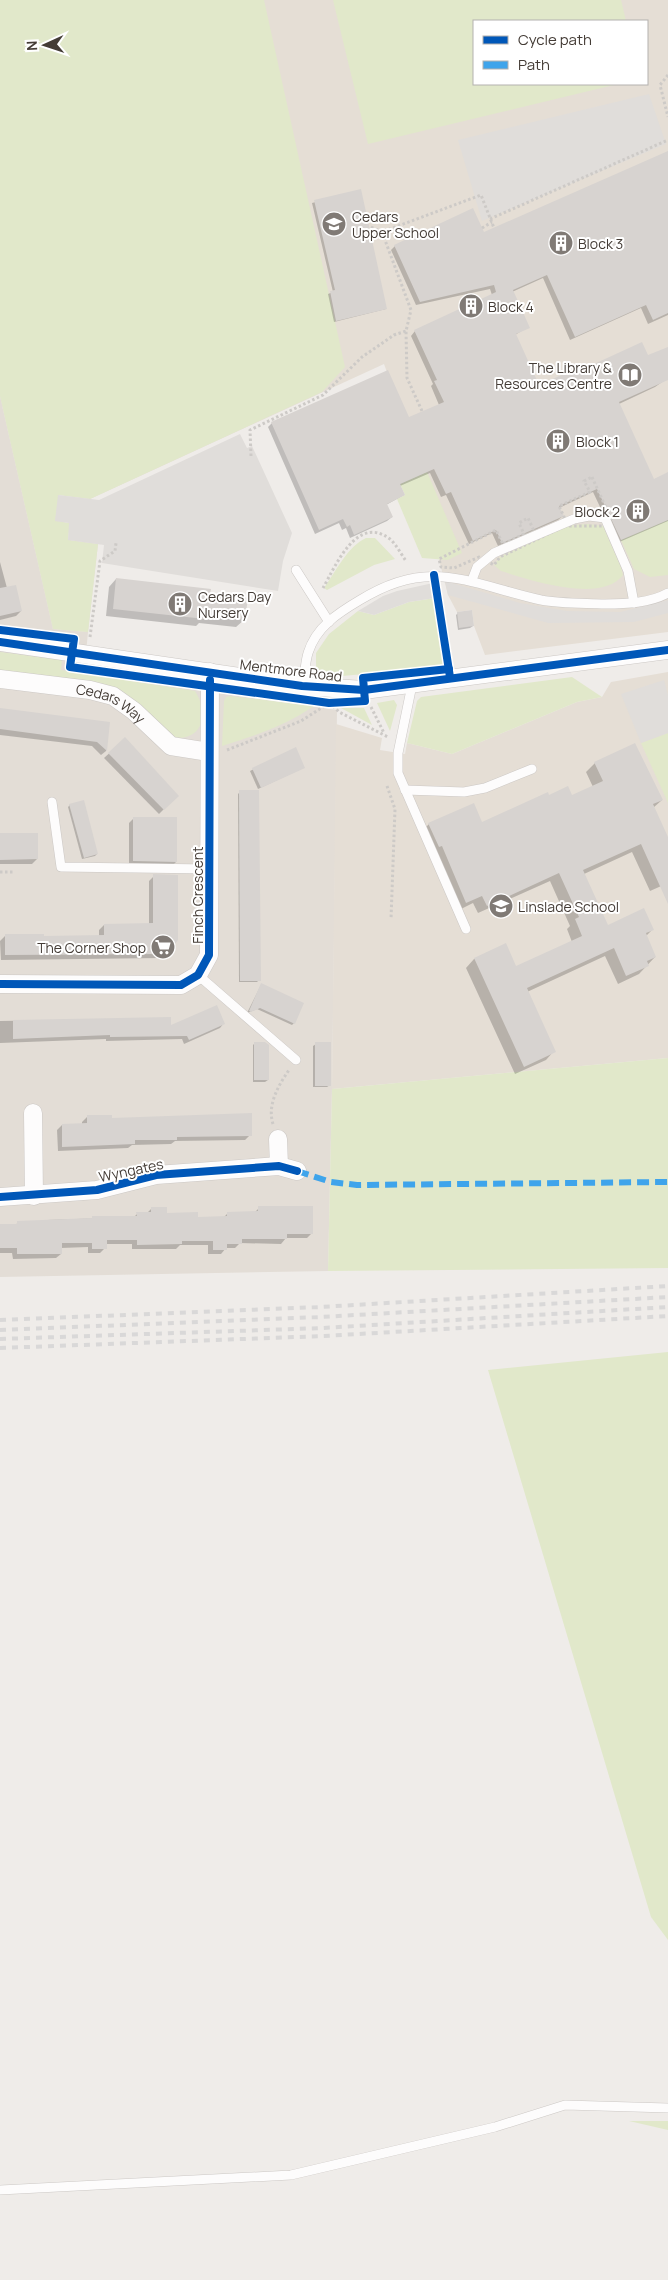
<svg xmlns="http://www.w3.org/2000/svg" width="668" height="2280" font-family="Manrope,sans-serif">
<rect width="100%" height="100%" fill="#efece9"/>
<polygon fill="#e3ddd6" points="0,396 53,629 88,632 84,674 337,710 332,1089 328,1271 0,1277"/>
<g fill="#e5ded5" fill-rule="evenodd">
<path d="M0 0H668V632L485 655 474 626 472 610 457 612 448 595 418 476 427 472 404 419 384 364 90 499 59 495 68 540 98 544 88 632 53 629 0 396ZM474 21H647V84H474Z"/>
<polygon points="668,672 668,1058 332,1089 336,724 382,738 380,750 405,754 407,743 452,754 577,702 602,697 611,682"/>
</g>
<g fill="#e1e8ca">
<polygon points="0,0 264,0 345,367 322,392 90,499 59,495 55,521 70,523 68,540 98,544 88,632 53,629 0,396"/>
<polygon points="333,0 621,0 626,21 474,21 474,84 618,84 368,144"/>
<polygon points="427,472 462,553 448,560 422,558 397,499 405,495 400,484"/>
<polygon points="668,520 668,575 650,577 634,569 621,540"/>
<path d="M587 524 603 526 621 567 623 575C601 604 530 580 501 571L494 565 500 557 565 526Z"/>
<path d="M366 538H375L395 559 374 565 327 590 324 588C336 571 348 546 366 538Z"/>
<polygon points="435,598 444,667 342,676 326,675 316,668 316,653 329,634 358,611 374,615 409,602"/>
<path d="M0 652 62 660 61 670 195 691C209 713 204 740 174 738L88 682 0 670Z"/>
<polygon points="572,677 602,697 577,702 452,754 407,743 417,701 421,697"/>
<path d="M230 696 314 706C286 725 255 736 222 746L224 701 226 697Z"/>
<polygon points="394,700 397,705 390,731 377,703"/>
<polygon points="341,708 364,708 372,725"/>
<polygon points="668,733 668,803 641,743"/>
<polygon points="668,1058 668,1268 328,1271 332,1089"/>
<polygon points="668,1352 668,1940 651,1917 488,1370"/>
<polygon points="629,2121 668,2121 668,2130"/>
</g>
<g fill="#e0ddda">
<polygon points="649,94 666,144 482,221 458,140"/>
<polygon points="240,434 247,448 252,446 292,533 283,561 278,591 102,563 104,545 68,540 69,523 55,521 58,495 99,500"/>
<polygon points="445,581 520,603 567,611 620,612 668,600 668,613 634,622 548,623 448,595"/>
<polygon points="433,583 435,598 409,602 374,615 358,611 383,596 397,591"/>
<polygon points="664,680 668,695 668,733 641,743 621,694"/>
</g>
<g fill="#0003">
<polygon points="668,152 668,315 648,324 641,308 570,340 543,278 512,292 528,327 515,335 538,386 580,371 647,357 668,348 668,378 655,387 619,404 653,480 668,473 668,521 617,543 593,492 559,508 563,516 558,520 498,546 492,533 469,544 446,495 441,497 430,473 400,486 404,495 386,505 392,517 387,521 350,538 346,528 342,530 339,523 315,534 268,427 272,423 408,419 439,405 431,386 433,384 411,336 415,331 492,295 490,289 416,305 391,250 395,246 483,234"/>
<polygon points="360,190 386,309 334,322 328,294 333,292 312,203"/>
<polygon points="0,562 7,588 21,611 16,616 0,620"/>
<polygon points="116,579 209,595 244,620 236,627 199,623 196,626 106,616 109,587"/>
<polygon points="458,613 473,626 470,628 458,630 456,615"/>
<polygon points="0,710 109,723 106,751 101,755 92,746 0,735"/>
<polygon points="125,739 177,796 159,814 104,758"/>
<polygon points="295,749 303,768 258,789 250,771"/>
<polygon points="595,763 662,800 653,808 668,840 668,883 650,891 632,852 584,874 607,926 652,930 646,936 655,957 639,974 618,984 605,956 527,992 554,1051 546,1060 515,1074 466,968 474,959 505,945 516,968 572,942 567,929 570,926 550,881 478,913 473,903 457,911 420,833 429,824 482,823 548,797 572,797 593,787 586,772"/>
<polygon points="240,792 259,980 257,982 239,982 238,794"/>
<polygon points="70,805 97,854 95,856 82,859 68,807"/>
<polygon points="134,818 176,862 171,867 129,865 129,823"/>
<polygon points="0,835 37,859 32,864 0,864"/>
<polygon points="154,876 166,953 161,958 1,960 0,941 5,936 43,937 99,936 99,930 104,925 149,925 149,881"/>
<polygon points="261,985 294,1023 292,1025 257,1009 247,1013"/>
<polygon points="170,1018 170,1027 224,1023 220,1028 184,1044 182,1039 106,1041 106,1039 0,1043 0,1021"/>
<polygon points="255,1043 268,1080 265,1082 253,1082 253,1045"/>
<polygon points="316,1044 330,1085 327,1087 313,1087 313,1046"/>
<polygon points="87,1117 111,1119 250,1135 245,1140 175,1141 171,1144 132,1145 128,1148 58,1151 57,1130 62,1125 82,1125 82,1122"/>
<polygon points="152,1208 166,1214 197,1218 223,1218 228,1213 254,1213 259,1208 312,1233 307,1238 286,1238 281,1244 240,1243 235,1248 226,1248 221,1254 208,1254 208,1245 180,1245 176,1249 132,1249 132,1244 105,1244 105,1248 100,1253 88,1253 88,1247 61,1248 61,1254 56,1258 13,1259 12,1253 0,1253 0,1225 45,1222 47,1220 134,1217 137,1214 147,1213"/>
</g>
<g fill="#d7d3d0">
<polygon points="668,151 668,313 653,320 646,305 575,337 547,275 513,290 530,328 516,334 539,385 580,367 581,370 642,342 648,355 668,347 668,380 619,402 654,479 668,472 668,520 621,540 597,489 559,506 564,516 502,543 496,530 473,541 451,492 446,494 434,469 400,484 405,495 387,504 393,517 354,535 350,525 347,527 343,519 319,530 271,422 388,370 409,417 444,402 434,381 437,380 414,330 496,292 494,285 420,302 394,245 473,208 484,232"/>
<polygon points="361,189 387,309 336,321 330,291 335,290 314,200"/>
<polygon points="116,578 211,589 210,594 248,598 245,620 205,616 205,619 113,609"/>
<polygon points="16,585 22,611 0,616 0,588"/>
<polygon points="472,610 474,626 459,628 457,612"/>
<polygon points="0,708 110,722 107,751 97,742 0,729"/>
<polygon points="125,737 179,796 164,810 108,753"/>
<polygon points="635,743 663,800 653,804 668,837 668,904 641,844 583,870 608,925 644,908 654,930 646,933 656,957 647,961 649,966 626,976 614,948 527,988 556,1052 524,1067 474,958 506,943 516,966 582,936 575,919 579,917 559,873 487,906 482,896 466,903 442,846 439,847 428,823 474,803 482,822 548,792 549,795 568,786 572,795 603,781 594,762"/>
<polygon points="296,747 305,768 261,788 252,768"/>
<polygon points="239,790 259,790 261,981 240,981"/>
<polygon points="84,800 98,854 84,858 69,804"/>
<polygon points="133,817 177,817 177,862 133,861"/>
<polygon points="0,833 38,833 38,859 0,860"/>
<polygon points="153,874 178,875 178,940 167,954 5,955 5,934 44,934 44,936 104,935 104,924 153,923"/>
<polygon points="261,983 304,1003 295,1024 260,1008 251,1012 249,1011"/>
<polygon points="217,1005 225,1024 189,1040 187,1036 110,1037 110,1035 13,1039 13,1020 171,1017 171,1025"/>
<polygon points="254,1042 265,1042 269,1045 269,1080 254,1080"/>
<rect x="315" y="1042" width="16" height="44"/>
<polygon points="252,1113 252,1136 177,1137 177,1140 135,1140 135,1144 62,1147 62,1124 87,1123 87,1115 112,1115 112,1118"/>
<polygon points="258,1206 313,1206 313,1234 287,1234 287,1239 242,1239 242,1244 227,1244 227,1250 213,1250 213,1241 182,1241 182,1244 137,1245 137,1240 107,1240 107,1249 92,1249 92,1243 62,1243 62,1254 17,1254 17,1248 0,1248 0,1224 17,1224 17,1221 92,1218 92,1216 137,1216 136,1212 151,1212 151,1207 167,1207 167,1213 198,1212 198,1217 227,1216 227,1212 258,1211"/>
</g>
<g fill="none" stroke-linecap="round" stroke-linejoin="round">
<defs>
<g id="lane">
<polyline points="296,570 329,622"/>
<polyline points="472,580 477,567 494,553 574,519 589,516 605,518 628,571 634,603"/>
<polyline points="412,685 398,753 398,773 466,929"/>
<path d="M302 686C305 675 305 663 308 653 316 627 338 613 360 600 431 556 469 584 541 600 562 604 584 603 605 604 626 604 650 603 668 593"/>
<polyline points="405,790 464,792 485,788 532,769"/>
<polyline points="52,802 61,867 210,869"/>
<polyline points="198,975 296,1060"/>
<polyline points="0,2190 291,2175 495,2127 565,2105 668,2108"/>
</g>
<g id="street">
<polyline points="0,642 302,686 364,690 668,650"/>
<path id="s1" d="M0 679 90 690 113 696 134 711 171 746 209 752"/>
<polyline points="0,984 181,985 198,975 209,955 210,672"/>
<polyline points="33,1113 34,1196"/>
<polyline points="278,1139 279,1166"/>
<polyline points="0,1197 97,1190 156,1175 279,1166 297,1171"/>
</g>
</defs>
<use href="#lane" stroke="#ccc8c5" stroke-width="10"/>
<use href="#street" stroke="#ccc8c5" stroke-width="19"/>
<g stroke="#cdcac7" stroke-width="3" stroke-dasharray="2.5 2.5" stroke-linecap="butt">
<polyline points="668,75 660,85 668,117"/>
<polyline points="490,219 668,140"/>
<polyline points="371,227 382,232"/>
<polyline points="482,228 492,222"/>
<polyline points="422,411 407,378 406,331 411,310 382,232 481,195 494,228"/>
<polyline points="251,456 250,430 323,395 362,357 394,335 406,331"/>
<polygon points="592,477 612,521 603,526 565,526 500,557 494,565 479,557 454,568 441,567 439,559 496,530 503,544 524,534 519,523 528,518 535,533 565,519 559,506 590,492 584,481"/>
<path d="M323 588C336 565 357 514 390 539 396 544 401 554 406 561"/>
<polyline points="90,637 100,561 115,551 116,543"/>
<polyline points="333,706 339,712 388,737"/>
<polyline points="371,707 384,733"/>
<polyline points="227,750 301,721 326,705"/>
<polyline points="387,786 395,809 391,919"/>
<polyline points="0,872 14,872"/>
<path d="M273 1124C267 1105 278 1086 289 1070"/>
</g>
<use href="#lane" stroke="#fdfcfc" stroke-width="9"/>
<use href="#street" stroke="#fdfcfc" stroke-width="18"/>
<g stroke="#d9d8d8" stroke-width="4" stroke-dasharray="6 6" stroke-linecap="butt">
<polyline points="0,1320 321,1307 668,1286"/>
<polyline points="0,1330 321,1317 668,1297"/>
<polyline points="0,1339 323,1328 668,1307"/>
<polyline points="0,1348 324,1336 668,1316"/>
</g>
<polyline stroke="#3fa4eb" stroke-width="6" stroke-dasharray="12 6" stroke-linecap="butt" points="297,1171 331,1182 357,1185 668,1182"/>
<defs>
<g id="cycleway">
<polyline points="434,575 450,677"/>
<polyline points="0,630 74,639 70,667 329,703 365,701 363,678 449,669"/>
<polyline points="0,642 302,686 364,690 668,650"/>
<polyline points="0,984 181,985 198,975 209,955 210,680"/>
<polyline points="0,1197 97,1190 156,1175 279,1166 297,1171"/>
</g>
</defs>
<use href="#cycleway" stroke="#fff" stroke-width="11"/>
<use href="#cycleway" stroke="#0057b8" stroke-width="8"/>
</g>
<defs>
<symbol id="school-disc" viewBox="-11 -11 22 22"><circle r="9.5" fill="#807a75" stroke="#fff"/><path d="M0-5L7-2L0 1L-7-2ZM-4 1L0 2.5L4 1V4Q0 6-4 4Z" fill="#fff"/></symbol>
<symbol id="building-disc" viewBox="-11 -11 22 22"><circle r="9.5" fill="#807a75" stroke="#fff"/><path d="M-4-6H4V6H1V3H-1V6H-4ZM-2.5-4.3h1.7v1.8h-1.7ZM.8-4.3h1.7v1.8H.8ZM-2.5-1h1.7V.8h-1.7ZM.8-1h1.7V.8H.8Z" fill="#fff"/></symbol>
<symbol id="library-disc" viewBox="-11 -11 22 22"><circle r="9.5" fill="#807a75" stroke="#fff"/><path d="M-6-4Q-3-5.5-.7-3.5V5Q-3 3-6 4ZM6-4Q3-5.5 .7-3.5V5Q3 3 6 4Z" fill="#fff"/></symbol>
<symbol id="supermarket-disc" viewBox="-11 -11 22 22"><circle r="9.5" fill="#807a75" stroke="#fff"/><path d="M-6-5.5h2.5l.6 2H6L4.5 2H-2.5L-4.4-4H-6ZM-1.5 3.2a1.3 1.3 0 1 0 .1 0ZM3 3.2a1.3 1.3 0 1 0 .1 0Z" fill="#fff"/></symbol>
</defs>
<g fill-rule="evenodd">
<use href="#school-disc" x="320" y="210" width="28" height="28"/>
<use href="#building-disc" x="547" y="229" width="28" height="28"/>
<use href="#building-disc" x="457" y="292" width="28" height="28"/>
<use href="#library-disc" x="616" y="361" width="28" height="28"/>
<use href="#building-disc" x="544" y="427" width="28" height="28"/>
<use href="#building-disc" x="624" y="497" width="28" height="28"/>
<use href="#building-disc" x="166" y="590" width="28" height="28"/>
<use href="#school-disc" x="487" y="892" width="28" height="28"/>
<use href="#supermarket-disc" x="149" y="933" width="28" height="28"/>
</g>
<g text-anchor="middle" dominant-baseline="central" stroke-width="4" stroke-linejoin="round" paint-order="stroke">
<g font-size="14" fill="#443c36" stroke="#fff" text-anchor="start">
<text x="352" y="216">Cedars<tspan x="352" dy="16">Upper School</tspan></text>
<text x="578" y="243">Block 3</text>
<text x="488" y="306">Block 4</text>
<text x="612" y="367" text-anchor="end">The Library &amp;<tspan x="612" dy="16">Resources Centre</tspan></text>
<text x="576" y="441">Block 1</text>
<text x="620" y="511" text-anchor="end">Block 2</text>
<text x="198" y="596">Cedars Day<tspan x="198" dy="16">Nursery</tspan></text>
<text x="518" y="906">Linslade School</text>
<text x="146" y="947" text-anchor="end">The Corner Shop</text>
</g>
<g font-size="14" fill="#443c36" stroke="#fff">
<text transform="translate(291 670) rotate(7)">Mentmore Road</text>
<text stroke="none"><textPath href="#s1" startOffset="115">Cedars Way</textPath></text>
<text transform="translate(197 895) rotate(-90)">Finch Crescent</text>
<text transform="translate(131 1170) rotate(-12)">Wyngates</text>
</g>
</g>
<rect x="473" y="20" width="175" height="65" fill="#ffffff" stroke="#b4b1af"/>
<rect x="483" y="36" width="25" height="8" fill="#0057b8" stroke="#b4b1af"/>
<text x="518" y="45" font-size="15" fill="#443c36">Cycle path</text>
<rect x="483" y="61" width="25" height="8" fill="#3fa4eb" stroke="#b4b1af"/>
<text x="518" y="70" font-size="15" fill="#443c36">Path</text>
<g transform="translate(45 45) rotate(267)" stroke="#ffffff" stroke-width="4" paint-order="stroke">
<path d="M0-4L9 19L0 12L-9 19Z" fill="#443c36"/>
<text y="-8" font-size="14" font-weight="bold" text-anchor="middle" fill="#443c36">N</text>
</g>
</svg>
